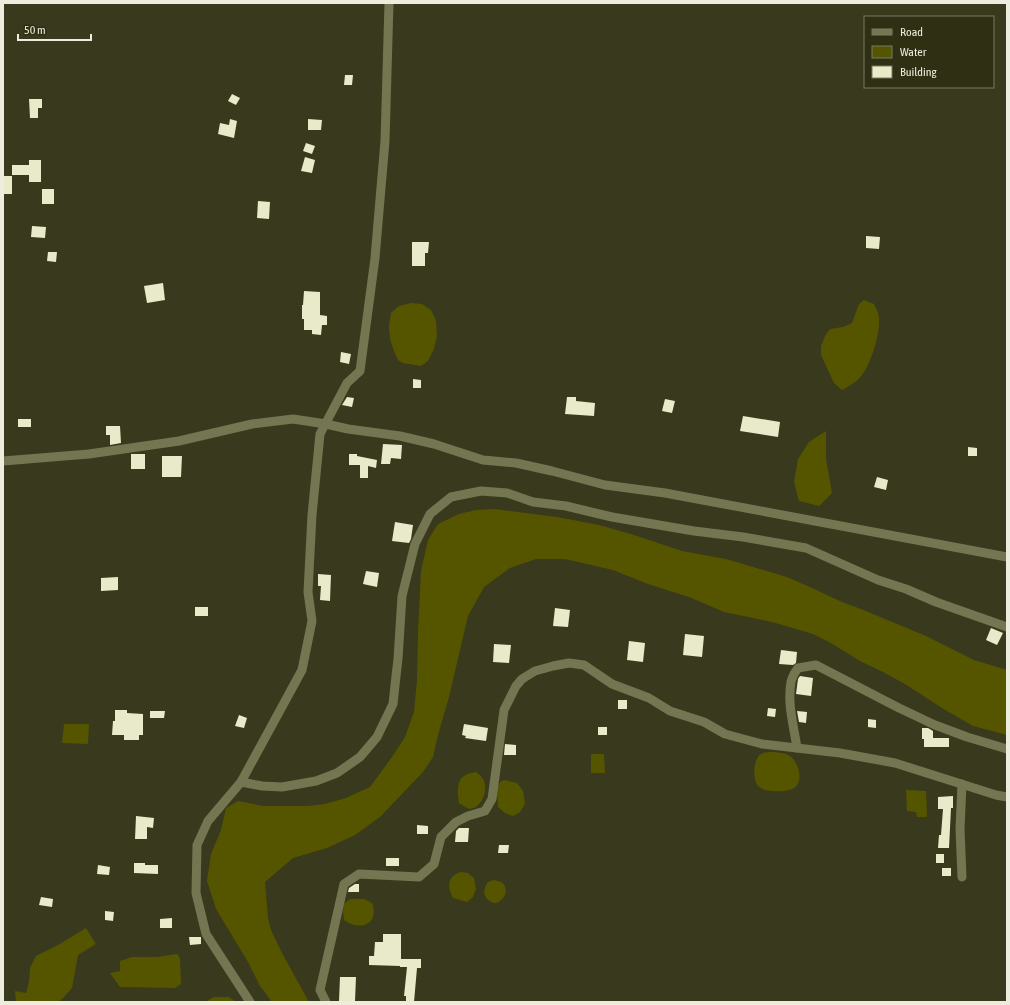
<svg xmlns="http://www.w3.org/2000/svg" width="1010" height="1005" font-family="'Asap Condensed',sans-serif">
<rect width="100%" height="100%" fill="#39391e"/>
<g fill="#550">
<path d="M864 300 874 304C875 307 877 310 878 313 883 327 871 364 862 375 857 382 849 386 842 390L834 383 821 355V346L825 336 830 329 843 327 852 323 859 304Z"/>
<polygon points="411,303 422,304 431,310 436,320 437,336 434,349 428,361 421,366 403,363 398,360 394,351 390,339 389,326 391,313 399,306"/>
<polygon points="826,431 826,459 832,493 819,506 799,501 794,482 798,459 809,442"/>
<polygon points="494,509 557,517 599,525 631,534 682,551 726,559 787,577 812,588 842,602 861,609 926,636 974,660 1007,670 1007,735 973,726 942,708 905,684 883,672 860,661 831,643 813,634 772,622 724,612 689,597 648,584 613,570 565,559 536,559 510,568 484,587 468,616 449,697 438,735 433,757 423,772 380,817 355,835 327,848 293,858 265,882 268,918 271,930 282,953 309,1002 272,1002 260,986 248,962 216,909 207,881 211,854 221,830 226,808 238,801 263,806 308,806 325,804 346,798 370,787 392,757 405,737 414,712 417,680 418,632 421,571 428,540 438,524 459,514 476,510"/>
<polygon points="64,724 89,724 88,744 62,743"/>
<path d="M772 752C778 752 785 753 790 756 799 763 804 781 794 788 791 790 785 791 782 791 775 792 763 791 758 786 752 779 753 756 763 753 766 752 770 752 772 752Z"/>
<polygon points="591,754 604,754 605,773 591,773"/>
<path d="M476 772C479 774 483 778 484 781 487 789 484 800 478 805 476 808 473 808 469 809L459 803C457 786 456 775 476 772Z"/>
<polygon points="504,780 517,783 523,791 525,804 520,812 513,816 505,813 498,807 497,789 500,782"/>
<polygon points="906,790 926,791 927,817 917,817 916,812 907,811"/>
<path d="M461 872 468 873 474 878 476 889 473 897 467 902 453 898C447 887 447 876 461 872Z"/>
<path d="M494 880C496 881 499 881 501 882 508 886 507 897 500 901 498 903 495 903 493 903L487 899 484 894 485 887 488 882Z"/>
<path d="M350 899H364L372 903C380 924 360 932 344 920L343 912 344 904Z"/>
<polygon points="86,928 96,944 78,955 72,988 63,998 58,1002 16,1002 15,991 26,993 29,982 30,968 36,956 58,945"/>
<polygon points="177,954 180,958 181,984 175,988 120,987 110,973 120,971 120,961 132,957 157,957"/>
<polygon points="214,997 229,997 236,1002 205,1002"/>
</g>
<g fill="#e9eac9">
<polygon points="345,75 353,75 352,85 344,85"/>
<polygon points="232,94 240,98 236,105 228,101"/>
<polygon points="29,99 42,99 42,108 38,108 38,118 30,118"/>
<polygon points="230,119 237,121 234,138 218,134 220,123 229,125"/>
<polygon points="308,119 322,120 321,130 308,130"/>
<polygon points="306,143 315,146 312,154 303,151"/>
<polygon points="305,157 315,160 312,173 301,171"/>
<polygon points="29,160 41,160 41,182 29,182 29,175 12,175 12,165 29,165"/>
<rect x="3" y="176" width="9" height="18"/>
<rect x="42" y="189" width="12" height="15"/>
<polygon points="258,201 270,202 269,219 257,218"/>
<polygon points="32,226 46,227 45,238 31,237"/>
<polygon points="866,236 880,237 879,249 866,248"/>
<polygon points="412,242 429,242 428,253 425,253 425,266 412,266"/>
<polygon points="48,252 57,252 56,262 47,261"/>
<polygon points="163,283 165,300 147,303 144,286"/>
<polygon points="304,291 320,292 320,315 327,316 327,325 322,325 321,335 312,334 312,330 304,330 304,319 302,319 302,305 303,305"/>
<polygon points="341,352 351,354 349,364 340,362"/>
<polygon points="413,379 421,380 421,388 413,388"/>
<polygon points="347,397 354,398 352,407 342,405"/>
<polygon points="567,397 576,397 576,401 595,403 594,416 565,414"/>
<polygon points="665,399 675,401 672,413 662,411"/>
<polygon points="743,416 780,422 778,437 740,431"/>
<rect x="18" y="419" width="13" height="8"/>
<polygon points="106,426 120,426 121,443 110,445 110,435 106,435"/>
<polygon points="383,444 402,445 401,459 391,458 390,464 381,464"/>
<polygon points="968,447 977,448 977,456 968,456"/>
<rect x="131" y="454" width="14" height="15"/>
<polygon points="349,454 357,454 357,456 377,460 376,468 368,466 368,478 360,478 360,465 349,465"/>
<polygon points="162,456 182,456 181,477 162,477"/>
<polygon points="877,477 888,480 886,490 874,487"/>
<polygon points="395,522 413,525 411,539 409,543 392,541"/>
<polygon points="366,571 379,573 377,587 363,584"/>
<polygon points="318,574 331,575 330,601 320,600 321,586 318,586"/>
<polygon points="118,577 118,590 101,591 101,578"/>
<rect x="195" y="607" width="13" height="9"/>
<polygon points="555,608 570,610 568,627 553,626"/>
<polygon points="991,628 1003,633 997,645 986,640"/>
<polygon points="685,634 704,636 702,657 683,655"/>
<polygon points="629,641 645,643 643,662 627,660"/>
<polygon points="494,644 511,645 509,663 493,662"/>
<polygon points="781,650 797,652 796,663 793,665 779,664"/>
<polygon points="800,676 813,678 811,696 796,694 798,679"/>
<rect x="618" y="700" width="9" height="9"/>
<polygon points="768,708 776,709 775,717 767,716"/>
<polygon points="115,710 127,710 127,713 143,714 143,735 139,735 139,740 124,740 124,735 112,735 113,721 115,721"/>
<polygon points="150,711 165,711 164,718 150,718"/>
<polygon points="797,711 807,712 806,723 799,722"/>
<polygon points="239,715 247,718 244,728 235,726"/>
<polygon points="868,719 876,720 876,728 868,727"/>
<polygon points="464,724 488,728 486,741 465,738 466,736 462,735"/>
<rect x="598" y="727" width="9" height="8"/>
<polygon points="922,728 928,728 933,731 933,738 949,738 949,747 924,747 924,739 922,739"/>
<polygon points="505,744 516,745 516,755 504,755"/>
<polygon points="953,796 953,808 951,808 949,848 938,848 939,835 941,835 943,809 938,809 938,797"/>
<polygon points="136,816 154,818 153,828 147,827 147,839 135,839"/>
<polygon points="417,825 428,826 428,834 417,834"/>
<polygon points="459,828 469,828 468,842 455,842 456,831"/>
<polygon points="499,845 509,845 508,853 498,853"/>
<rect x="936" y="854" width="8" height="9"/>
<rect x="386" y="858" width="13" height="8"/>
<polygon points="134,863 145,863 145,865 158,865 158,874 134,873"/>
<polygon points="98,865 110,867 109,875 97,874"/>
<rect x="942" y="868" width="9" height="8"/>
<polygon points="355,884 359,884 359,892 348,892 349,888"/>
<polygon points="41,897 53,899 52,907 39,905"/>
<polygon points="105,911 114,912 113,921 105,920"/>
<polygon points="172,918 172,928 160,928 160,919"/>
<polygon points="383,934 401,934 401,959 421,959 421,968 417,968 414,1002 406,1002 406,996 404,996 407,967 400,967 400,966 369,965 369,956 374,956 375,942 383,942"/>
<polygon points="189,937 201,937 201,944 190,945"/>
<polygon points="340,977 356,977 355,1001 339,1001"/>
</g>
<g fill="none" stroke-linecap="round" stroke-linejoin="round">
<g stroke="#747551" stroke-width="9">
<polyline points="3,461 89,454 179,441 252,424 293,419 326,424 348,429 400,436 434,444 483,460 516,463 552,471 605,485 665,493 1007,557"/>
<path d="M797 748C794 727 787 704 791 682 792 677 795 672 798 668L816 665 899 708 935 725 967 737 1007 749"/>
<polyline points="241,782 262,786 282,787 316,781 337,773 350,764 360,757 377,737 393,704 396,676 398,659 402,596 415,544 430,514 451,497 481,491 507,493 533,502 566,506 612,517 694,531 743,537 806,548 878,580 906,589 936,602 1007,627"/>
<polyline points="962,877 960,829 962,784"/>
<polyline points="250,1002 206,934 196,893 197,845 208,821 241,782 302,670 312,621 308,592 312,515 320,434 347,383 360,371 375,258 385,141 389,3"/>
<polyline points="326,1002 320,990 344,884 359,874 419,877 434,864 441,837 456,822 468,816 485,811 492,799 504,710 516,686 522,679 535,671 553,666 569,663 584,665 612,684 649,698 670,711 704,722 725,734 762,744 840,753 895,763 996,795 1007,797"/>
</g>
</g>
<rect width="1010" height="1005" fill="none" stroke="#eceddc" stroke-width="8"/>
<rect x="864" y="16" width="130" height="72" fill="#2f2f14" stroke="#7b7b64"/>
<rect x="872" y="29" width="20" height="6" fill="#747551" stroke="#7b7b64"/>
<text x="900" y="36" font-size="12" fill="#eceddc">Road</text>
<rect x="872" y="46" width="20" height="12" fill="#555500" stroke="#7b7b64"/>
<text x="900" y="56" font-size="12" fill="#eceddc">Water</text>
<rect x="872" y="66" width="20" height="12" fill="#e9eac9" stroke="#7b7b64"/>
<text x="900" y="76" font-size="12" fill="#eceddc">Building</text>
<path d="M18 34v6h73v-6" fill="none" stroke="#eceddc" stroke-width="2"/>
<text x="24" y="34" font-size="12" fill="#eceddc" stroke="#2f2f14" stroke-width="3" paint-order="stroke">50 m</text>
</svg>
